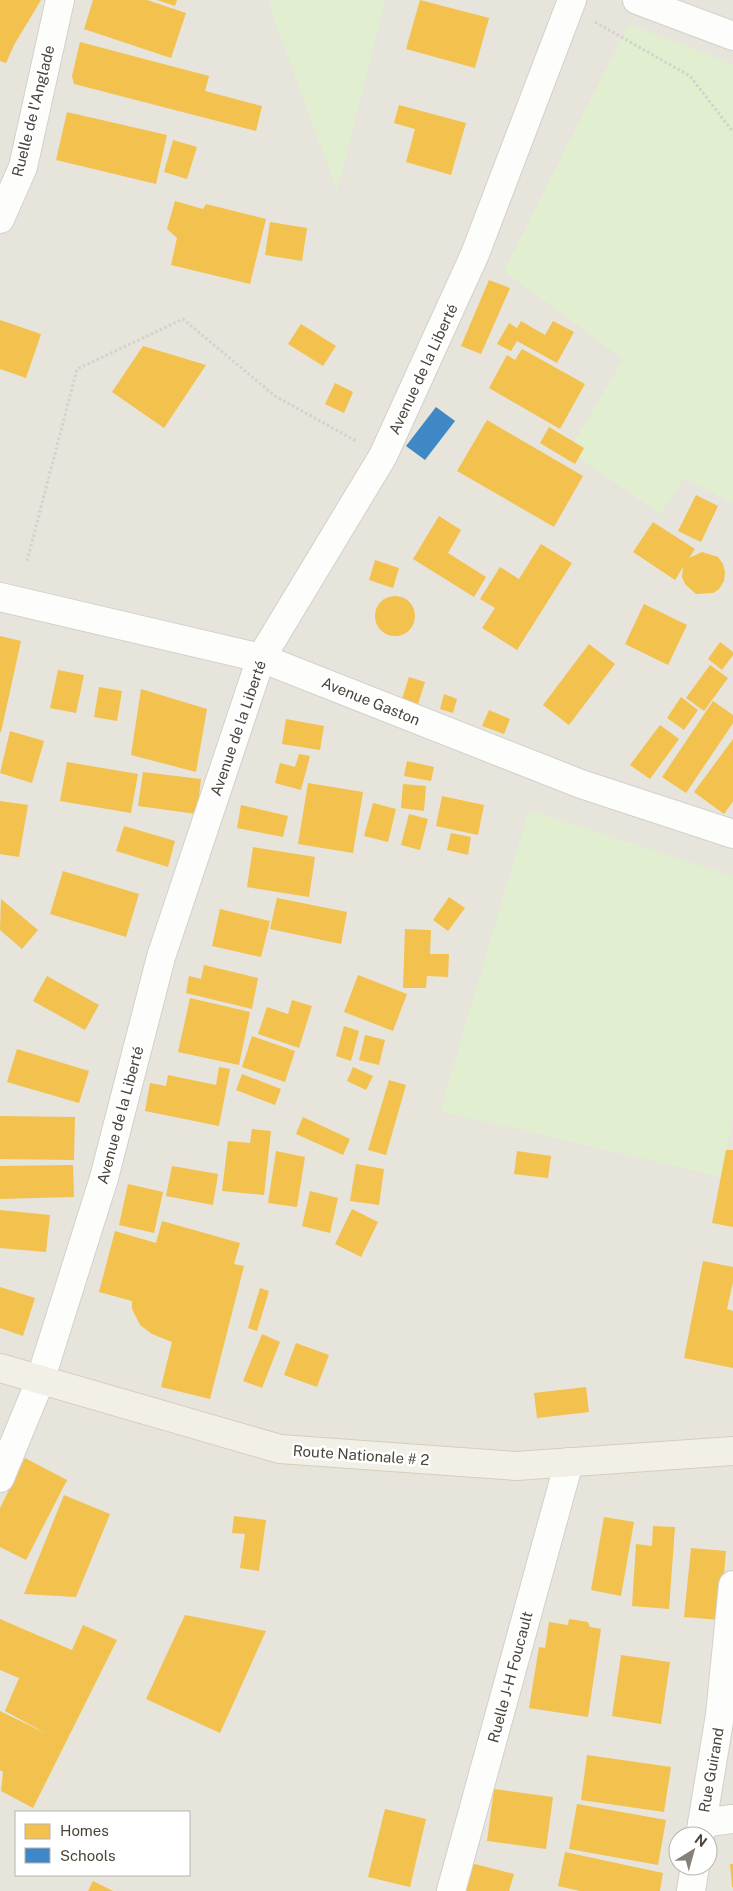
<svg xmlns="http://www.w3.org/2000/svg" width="733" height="1891" font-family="'Public Sans',sans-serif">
<rect width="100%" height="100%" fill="#f4f2ee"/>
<path fill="#e7e4dc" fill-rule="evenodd" d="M0 0H733V1891H0ZM16 1812H189V1875H16ZM678 1836H708V1866H678Z"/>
<g fill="#e1eecf">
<polygon points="271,0 385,0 337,191 270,8"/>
<polygon points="629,24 733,64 733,503 684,478 660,514 569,451 623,359 504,271"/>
<polygon points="529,810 733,876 733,1117 721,1177 440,1111"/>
</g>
<g fill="#f2c14e">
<polygon points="0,0 41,0 14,45 6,63 0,61"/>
<polygon points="93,0 147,0 186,13 171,58 84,29"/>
<polygon points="157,0 177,0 175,6"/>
<polygon points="420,0 489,18 475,68 406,49"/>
<polygon points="80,42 209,76 205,91 262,106 256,131 74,84 72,76"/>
<polygon points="399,105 466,123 451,175 406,162 415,129 394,123"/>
<polygon points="67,112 167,135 156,184 56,160"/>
<polygon points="173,140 197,147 187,179 164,172"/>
<polygon points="175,201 203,209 206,204 266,219 250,284 171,265 177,238 167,229"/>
<polygon points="270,222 307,228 302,261 265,255"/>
<polygon points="489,280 510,288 481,354 461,346"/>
<polygon points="0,320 41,334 26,378 0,369"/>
<polygon points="521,321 545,335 553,321 574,332 557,363 517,341 511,351 497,344 509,323 517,328"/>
<polygon points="301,324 336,346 323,366 288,344"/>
<polygon points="143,346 206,365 164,428 112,392"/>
<polygon points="522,349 585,384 560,429 489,388 507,355 515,360"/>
<polygon points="335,383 353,392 344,413 325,404"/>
<polygon points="487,420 583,476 554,527 457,471"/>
<polygon points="549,427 584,448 575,464 540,443"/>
<polygon points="696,495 718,506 701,542 678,531"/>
<polygon points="439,516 461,530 448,553 486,577 474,597 413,559"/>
<polygon points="653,522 695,549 689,558 702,552 718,557 723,564 725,572 724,581 719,589 713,593 696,594 685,584 682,577 683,567 675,580 633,552"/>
<polygon points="541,544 572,563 517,650 482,628 495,608 480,599 500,567 519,579"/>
<polygon points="375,560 399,568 393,588 369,580"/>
<circle cx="395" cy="616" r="20"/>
<polygon points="644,604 687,625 668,665 625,644"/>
<polygon points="0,636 21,641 1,732 0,732"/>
<polygon points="720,642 733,652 733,655 722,670 708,659"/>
<polygon points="589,644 615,664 569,725 543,705"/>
<polygon points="710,665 728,678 704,711 686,698"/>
<polygon points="58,670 84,675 76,713 50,708"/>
<polygon points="409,677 425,682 418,704 402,699"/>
<polygon points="99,687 122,691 117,721 94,717"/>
<polygon points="141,689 207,709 196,772 131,755"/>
<polygon points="444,694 457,699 453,713 440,709"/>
<polygon points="681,697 698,710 684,730 667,718"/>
<polygon points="713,701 733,715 733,723 686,793 662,777"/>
<polygon points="489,710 510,719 504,734 482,726"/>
<polygon points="286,719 324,726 320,750 282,744"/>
<polygon points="660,725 679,739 650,779 630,765"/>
<polygon points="10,731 44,741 32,783 0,773"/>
<polygon points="733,739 733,801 724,814 694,792"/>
<polygon points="299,754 310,756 301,790 275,783 280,763 295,767"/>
<polygon points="407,761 434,767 431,781 404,776"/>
<polygon points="67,762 138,774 131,813 60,801"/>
<polygon points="143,772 201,779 197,814 138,806"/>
<polygon points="308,783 363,792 353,853 298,844"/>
<polygon points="403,784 426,786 424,811 401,808"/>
<polygon points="442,796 484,805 478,835 436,826"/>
<polygon points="0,801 28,805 19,857 0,854"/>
<polygon points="373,803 396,809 388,842 364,836"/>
<polygon points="241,805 288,816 283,837 237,828"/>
<polygon points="409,814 428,819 420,850 401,845"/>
<polygon points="124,826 175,841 168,867 116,851"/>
<polygon points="451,833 471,837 468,855 447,850"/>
<polygon points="253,847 315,857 309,897 247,887"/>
<polygon points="63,871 139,894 126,937 50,914"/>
<polygon points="449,897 465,908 448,931 433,920"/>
<polygon points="277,898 347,912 341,944 270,929"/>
<polygon points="1,899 38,930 22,949 0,930"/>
<polygon points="220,909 270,921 261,957 212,946"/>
<polygon points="405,929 431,930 430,954 449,954 448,977 427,976 426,988 403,988"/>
<polygon points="204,965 258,978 252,1009 186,993 189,976 201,979"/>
<polygon points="358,975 407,994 393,1031 344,1012"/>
<polygon points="47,976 99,1005 85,1030 33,1001"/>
<polygon points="190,998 250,1012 239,1065 178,1052"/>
<polygon points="292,1000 312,1006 299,1048 258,1034 267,1007 288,1014"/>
<polygon points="344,1026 359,1031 351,1061 336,1056"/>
<polygon points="365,1035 385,1040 379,1065 359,1060"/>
<polygon points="252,1036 295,1051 285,1082 242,1067"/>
<polygon points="17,1049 89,1071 79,1103 7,1082"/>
<polygon points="219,1067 230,1069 219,1126 145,1111 150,1083 166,1086 168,1075 216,1085"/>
<polygon points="353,1067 373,1076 366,1090 347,1081"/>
<polygon points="242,1074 281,1089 275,1105 236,1090"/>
<polygon points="389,1080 406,1085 386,1155 368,1150"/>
<polygon points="0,1116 75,1117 74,1160 0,1159"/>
<polygon points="303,1117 350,1139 343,1155 296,1134"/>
<polygon points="252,1129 271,1131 264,1195 222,1191 228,1141 250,1143"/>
<polygon points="726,1150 733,1150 733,1227 712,1223"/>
<polygon points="276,1151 305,1157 297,1207 268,1203"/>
<polygon points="517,1151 551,1156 548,1178 514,1174"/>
<polygon points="356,1164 384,1169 379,1205 350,1201"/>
<polygon points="73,1165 74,1197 0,1199 0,1166"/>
<polygon points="172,1166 218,1174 213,1205 166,1196"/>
<polygon points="128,1184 163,1192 154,1233 119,1225"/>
<polygon points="310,1191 338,1198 330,1233 302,1226"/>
<polygon points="352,1209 378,1222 361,1257 335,1244"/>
<polygon points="0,1210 50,1215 46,1252 0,1248"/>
<polygon points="162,1221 240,1243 234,1264 244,1266 210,1399 161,1387 172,1342 152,1334 140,1325 132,1309 132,1301 99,1292 115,1231 156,1243"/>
<polygon points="703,1261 733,1267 733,1282 727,1309 733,1311 733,1368 684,1358"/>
<polygon points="0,1287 35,1298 23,1336 0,1328"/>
<polygon points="260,1288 269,1291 257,1331 248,1328"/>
<polygon points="262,1334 280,1342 262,1388 243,1381"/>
<polygon points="296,1343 329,1355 317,1387 284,1375"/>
<polygon points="586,1387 589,1412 537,1418 534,1393"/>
<polygon points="25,1458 67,1480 26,1560 0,1547 0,1508"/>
<polygon points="64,1495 110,1514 76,1597 24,1594"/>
<polygon points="234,1516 266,1520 259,1571 240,1568 245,1534 232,1533"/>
<polygon points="604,1517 634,1522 621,1596 591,1590"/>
<polygon points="653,1526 675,1527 669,1609 632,1606 636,1544 652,1546"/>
<polygon points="691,1548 726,1551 720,1620 684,1617"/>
<polygon points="185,1615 266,1631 220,1733 146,1699"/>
<polygon points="0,1619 72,1650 83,1625 117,1640 33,1808 1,1791 3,1772 0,1770 0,1711 47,1734 5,1711 19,1678 0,1670"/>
<polygon points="569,1619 588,1622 590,1627 601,1629 588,1717 529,1708 539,1647 545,1648 549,1622 568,1625"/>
<polygon points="621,1655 670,1662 661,1724 612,1716"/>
<polygon points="587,1755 671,1767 664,1812 581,1800"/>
<polygon points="494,1789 553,1797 546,1849 487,1841"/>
<polygon points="577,1804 666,1820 658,1865 569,1849"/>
<polygon points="385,1809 426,1819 410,1887 368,1877"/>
<polygon points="565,1852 663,1873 660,1891 580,1891 558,1886"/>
<polygon points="471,1863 514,1874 509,1891 464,1891"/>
<polygon points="730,1864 733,1864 733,1887 732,1887"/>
<polygon points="93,1881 113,1891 88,1891"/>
</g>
<polygon fill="#3f88c5" points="436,407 455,421 425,460 406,446"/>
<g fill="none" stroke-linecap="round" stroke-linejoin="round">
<defs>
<g id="minor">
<polyline points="637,0 733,36"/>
<polyline points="0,219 23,167 60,0"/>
<polyline points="0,597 261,658 581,784 733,834"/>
<polyline points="0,1478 40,1381 104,1178 161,957 261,658 383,456 475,254 572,0"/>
<polyline points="702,1823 733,1819"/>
<polyline points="700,1836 720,1715 733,1585"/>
<polyline points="451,1891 569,1462"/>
<polyline points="691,1891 695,1866"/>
</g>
<polyline id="major" points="0,1368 280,1449 516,1466 733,1451"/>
</defs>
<use href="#minor" stroke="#d2d0cb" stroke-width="30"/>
<use href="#major" stroke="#d6cebb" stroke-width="30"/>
<g stroke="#d3d2cc" stroke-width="3" stroke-dasharray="2.5 2.5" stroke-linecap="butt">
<polyline points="595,22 690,76 733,132"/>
<polyline points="27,561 77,369 183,319 275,396 356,441"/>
</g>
<use href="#minor" stroke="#fdfdfc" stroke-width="28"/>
<use href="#major" stroke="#f2efe6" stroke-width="28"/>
</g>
<g text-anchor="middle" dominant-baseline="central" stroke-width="5" stroke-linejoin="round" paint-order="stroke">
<g font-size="15" fill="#4b4439" stroke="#fff">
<text transform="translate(33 111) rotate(-76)">Ruelle de l'Anglade</text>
<text transform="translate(423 369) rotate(-65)">Avenue de la Liberté</text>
<text transform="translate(371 701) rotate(22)">Avenue Gaston</text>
<text transform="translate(238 728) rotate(-71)">Avenue de la Liberté</text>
<text transform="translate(120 1115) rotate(-75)">Avenue de la Liberté</text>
<text transform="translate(361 1455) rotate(4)">Route Nationale # 2</text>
<text transform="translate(510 1677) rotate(-75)">Ruelle J-H Foucault</text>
<text transform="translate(711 1770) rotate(-80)">Rue Guirand</text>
</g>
</g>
<rect x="15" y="1811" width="175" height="65" fill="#ffffff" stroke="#b7b4b0"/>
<rect x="25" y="1824" width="25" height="15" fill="#f2c14e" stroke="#b7b4b0"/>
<text x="60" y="1836" font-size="15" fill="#4b4439">Homes</text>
<rect x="25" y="1848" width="25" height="15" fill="#3f88c5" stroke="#b7b4b0"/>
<text x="60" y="1861" font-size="15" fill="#4b4439">Schools</text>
<g transform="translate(693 1851) rotate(37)"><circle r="24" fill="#ffffff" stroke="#b7b4b0"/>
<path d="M0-4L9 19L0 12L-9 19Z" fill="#868178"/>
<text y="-8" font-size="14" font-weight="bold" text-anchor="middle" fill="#4b4439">N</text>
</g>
</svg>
